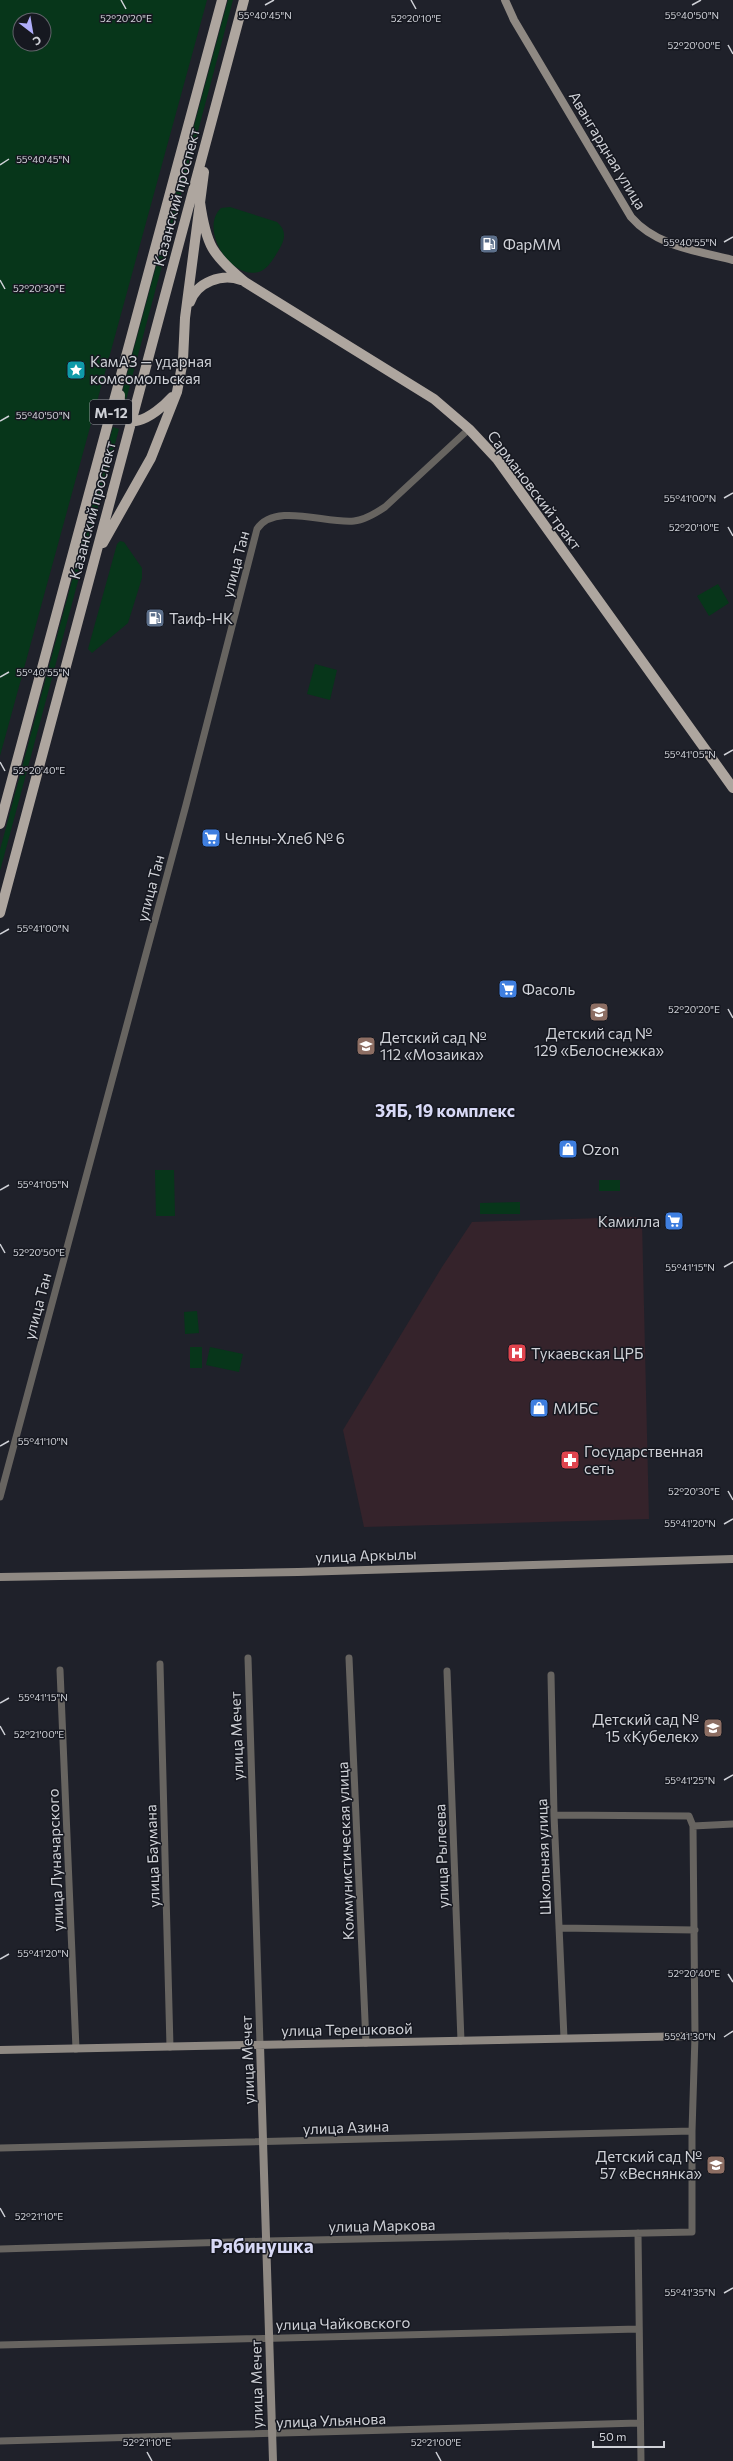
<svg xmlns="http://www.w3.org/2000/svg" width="733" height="2461" viewBox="0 0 733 2461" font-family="Commissioner,sans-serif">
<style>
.medical{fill:#35232b}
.green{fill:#07361a;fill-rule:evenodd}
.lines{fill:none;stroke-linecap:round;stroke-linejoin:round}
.street{stroke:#676460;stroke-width:7}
.secondary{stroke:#8f8983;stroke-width:8}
.primary{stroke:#aea69f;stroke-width:10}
.ticks{fill:none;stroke:#cfd1d7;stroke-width:1.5}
.labels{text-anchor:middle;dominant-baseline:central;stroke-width:3;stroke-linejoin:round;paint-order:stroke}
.shield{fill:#161820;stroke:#989aa0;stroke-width:1}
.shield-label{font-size:14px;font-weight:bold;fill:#cfd1d7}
.street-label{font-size:15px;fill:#cfd1d7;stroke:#161820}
.poi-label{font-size:15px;fill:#cfd1d7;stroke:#161820;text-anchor:start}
.quarter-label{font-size:17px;font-weight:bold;fill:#d8d9f6;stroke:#161820}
.district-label{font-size:19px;font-weight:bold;fill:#d8d9f6;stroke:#161820}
.ticks-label{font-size:10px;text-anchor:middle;fill:#cfd1d7;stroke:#161820;stroke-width:3;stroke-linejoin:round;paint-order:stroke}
</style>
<rect width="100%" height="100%" fill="#1f212a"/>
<!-- medical -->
<path class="medical" d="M635 1217 640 1218 642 1222 649 1519 364 1527 343 1430 442 1267 472 1222Z"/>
<!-- green -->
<path class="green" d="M0 0H207L0 756ZM20 20H44V44H20Z
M228 0H233L126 400 123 389Z
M230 207 277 222C285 229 286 236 281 246 277 253 270 266 263 270 236 286 197 231 221 208Z
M113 427 119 429 0 871V850Z
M120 541 124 542 142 568V578L128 623 92 653 88 649 117 544Z
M718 584 729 603 709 616 697 596Z
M315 664 337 670 330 700 307 694Z
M155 1170H174L175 1216H156Z
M599 1180H620V1191H599Z
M520 1202V1214H480V1203Z
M197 1311 199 1333 185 1334 184 1312Z
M190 1347H202V1368H190Z
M210 1347 243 1354 239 1372 206 1365Z"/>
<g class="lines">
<!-- street -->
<path class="street" d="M0 1497 186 805 257 529C275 502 326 524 354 521 365 520 376 513 385 507L469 429
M248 1658 260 2045
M349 1658 366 2043
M160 1664 170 2047
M60 1670 76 2049
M447 1671 461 2041
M551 1675 554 1815 564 2038
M693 1826 733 1824
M559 1928 695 1930
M0 2148 692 2131
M638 2233 641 2461
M0 2249 267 2241 692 2232V2131L695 2036 693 1826 689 1816 554 1815
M0 2345 638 2329
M0 2441 639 2423"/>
<!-- secondary -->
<path class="secondary" d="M505 0 514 20 631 217C656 246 697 251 733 260
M0 1577 298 1572 733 1559
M260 2045 273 2461
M0 2050 695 2036"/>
<!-- primary -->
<path class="primary" d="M200 202C206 245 212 255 245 282L434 399 469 429 497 459 733 788
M190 302C197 282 222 273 241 280
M120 395C117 441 155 416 172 397
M103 543 151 458 177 392 183 360 185 318 204 172
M0 824 222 0
M0 913 244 0"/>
</g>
<!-- ticks -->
<path class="ticks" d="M121 0 126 9M411 0 416 9M265 5 274 0M692 5 701 0M728 45 733 54M0 165 9 159M724 242 733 237M0 280 5 289M0 421 9 416M724 498 733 493M728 527 733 536M0 677 9 672M724 755 733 750M0 762 5 771M0 934 9 929M728 1009 733 1018M0 1190 9 1185M0 1244 5 1253M724 1267 733 1262M0 1446 9 1441M728 1491 733 1500M724 1524 733 1519M0 1703 9 1698M0 1726 5 1735M724 1780 733 1775M0 1959 9 1954M728 1974 733 1982M724 2037 733 2031M0 2208 5 2217M724 2293 733 2288M147 2452 152 2461M436 2452 441 2461"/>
<!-- icons -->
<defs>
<symbol id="fuel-square" viewBox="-11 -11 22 22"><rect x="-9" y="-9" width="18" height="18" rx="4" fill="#5c6f8a" stroke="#161820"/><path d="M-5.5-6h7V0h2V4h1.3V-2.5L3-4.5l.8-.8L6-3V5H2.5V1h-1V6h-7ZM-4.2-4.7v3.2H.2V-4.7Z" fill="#fff"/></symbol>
<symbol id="sight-square" viewBox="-11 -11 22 22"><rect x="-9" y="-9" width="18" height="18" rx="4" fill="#0f9aa8" stroke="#161820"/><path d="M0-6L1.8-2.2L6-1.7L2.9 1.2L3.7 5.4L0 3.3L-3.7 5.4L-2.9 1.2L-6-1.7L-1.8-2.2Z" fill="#fff"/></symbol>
<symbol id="supermarket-square" viewBox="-11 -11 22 22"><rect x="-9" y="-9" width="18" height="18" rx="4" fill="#3f7fe0" stroke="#161820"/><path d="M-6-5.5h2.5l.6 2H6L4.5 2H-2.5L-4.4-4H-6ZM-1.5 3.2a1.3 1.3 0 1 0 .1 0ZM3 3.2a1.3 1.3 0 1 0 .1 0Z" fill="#fff"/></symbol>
<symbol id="school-square" viewBox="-11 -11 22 22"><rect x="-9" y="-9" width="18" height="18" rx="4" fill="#8d6e63" stroke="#161820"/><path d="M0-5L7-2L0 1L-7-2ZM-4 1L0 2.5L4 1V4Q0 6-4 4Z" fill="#fff"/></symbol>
<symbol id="shop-square" viewBox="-11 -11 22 22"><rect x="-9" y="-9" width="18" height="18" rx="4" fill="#3f7fe0" stroke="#161820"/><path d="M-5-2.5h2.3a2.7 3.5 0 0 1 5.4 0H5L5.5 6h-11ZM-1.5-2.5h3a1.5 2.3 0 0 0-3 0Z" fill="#fff"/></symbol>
<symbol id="hospital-square" viewBox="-11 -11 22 22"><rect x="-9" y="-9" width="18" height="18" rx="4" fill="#e0444e" stroke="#161820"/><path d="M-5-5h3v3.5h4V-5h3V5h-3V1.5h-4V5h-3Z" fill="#fff"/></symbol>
<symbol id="pharmacy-square" viewBox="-11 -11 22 22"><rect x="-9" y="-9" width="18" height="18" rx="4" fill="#e0444e" stroke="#161820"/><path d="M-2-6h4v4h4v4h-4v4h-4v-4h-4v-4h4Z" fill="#fff"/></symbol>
</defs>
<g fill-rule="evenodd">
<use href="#fuel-square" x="478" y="233" width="22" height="22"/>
<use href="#sight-square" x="65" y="359" width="22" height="22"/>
<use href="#fuel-square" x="144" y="607" width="22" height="22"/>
<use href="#supermarket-square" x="200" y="827" width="22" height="22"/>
<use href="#supermarket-square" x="497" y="978" width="22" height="22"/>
<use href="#school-square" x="588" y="1001" width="22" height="22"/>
<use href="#school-square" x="355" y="1035" width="22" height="22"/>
<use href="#shop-square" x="557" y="1138" width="22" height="22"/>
<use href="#supermarket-square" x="663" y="1210" width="22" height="22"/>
<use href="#hospital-square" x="506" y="1342" width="22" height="22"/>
<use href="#shop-square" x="528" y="1397" width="22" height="22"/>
<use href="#pharmacy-square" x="559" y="1449" width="22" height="22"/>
<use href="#school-square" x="702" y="1717" width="22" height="22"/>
<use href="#school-square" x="705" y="2154" width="22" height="22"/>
</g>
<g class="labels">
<!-- shield labels -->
<rect class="shield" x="90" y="400" width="42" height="24" rx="3"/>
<g class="shield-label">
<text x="111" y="412">М-12</text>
</g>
<!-- street labels -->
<g class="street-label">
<text transform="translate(608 150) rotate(59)">Авангардная улица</text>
<text transform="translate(176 197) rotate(-75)">Казанский проспект</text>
<text transform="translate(535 490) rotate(53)">Сармановский тракт</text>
<text transform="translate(92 510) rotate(-75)">Казанский проспект</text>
<text transform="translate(235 564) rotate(-75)">улица Тан</text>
<text transform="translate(150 888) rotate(-75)">улица Тан</text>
<text transform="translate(37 1306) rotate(-75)">улица Тан</text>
<text transform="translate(366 1555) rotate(-2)">улица Аркылы</text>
<text transform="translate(236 1736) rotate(-92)">улица Мечет</text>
<text transform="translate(345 1851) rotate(-92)">Коммунистическая улица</text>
<text transform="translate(152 1856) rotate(-92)">улица Баумана</text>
<text transform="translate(441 1856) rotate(-92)">улица Рылеева</text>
<text transform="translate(543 1857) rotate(-92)">Школьная улица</text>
<text transform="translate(55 1860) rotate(-92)">улица Луначарского</text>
<text transform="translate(347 2029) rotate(-1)">улица Терешковой</text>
<text transform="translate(247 2060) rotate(-92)">улица Мечет</text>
<text transform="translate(346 2127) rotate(-2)">улица Азина</text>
<text transform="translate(382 2225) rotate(-1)">улица Маркова</text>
<text transform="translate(343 2323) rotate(-1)">улица Чайковского</text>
<text transform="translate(256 2384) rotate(-91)">улица Мечет</text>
<text transform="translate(331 2420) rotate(-2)">улица Ульянова</text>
</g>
<!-- poi labels -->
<g class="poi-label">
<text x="503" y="244">ФарММ</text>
<text x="90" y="361">КамАЗ — ударная<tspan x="90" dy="17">комсомольская</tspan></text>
<text x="169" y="618">Таиф-НК</text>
<text x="225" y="838">Челны-Хлеб № 6</text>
<text x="522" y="989">Фасоль</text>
<text x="599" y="1033" text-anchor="middle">Детский сад №<tspan x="599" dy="17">129 «Белоснежка»</tspan></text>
<text x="380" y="1037">Детский сад №<tspan x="380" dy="17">112 «Мозаика»</tspan></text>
<text x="582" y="1149">Ozon</text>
<text x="660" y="1221" text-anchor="end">Камилла</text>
<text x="531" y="1353">Тукаевская ЦРБ</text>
<text x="553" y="1408">МИБС</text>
<text x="584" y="1451">Государственная<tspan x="584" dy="17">сеть</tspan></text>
<text x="699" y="1719" text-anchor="end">Детский сад №<tspan x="699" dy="17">15 «Кубелек»</tspan></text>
<text x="702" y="2156" text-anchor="end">Детский сад №<tspan x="702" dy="17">57 «Веснянка»</tspan></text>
</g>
<!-- quarter labels -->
<g class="quarter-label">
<text x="445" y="1110">ЗЯБ, 19 комплекс</text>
</g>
<!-- district labels -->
<g class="district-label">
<text x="262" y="2245">Рябинушка</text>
</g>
</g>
<g class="ticks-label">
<text x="265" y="19">55°40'45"N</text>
<text x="692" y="19">55°40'50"N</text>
<text x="126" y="22">52°20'20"E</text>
<text x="416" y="22">52°20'10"E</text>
<text x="694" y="49">52°20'00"E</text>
<text x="43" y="163">55°40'45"N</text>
<text x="690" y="246">55°40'55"N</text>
<text x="39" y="292">52°20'30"E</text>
<text x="43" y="419">55°40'50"N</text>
<text x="690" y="502">55°41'00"N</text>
<text x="694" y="531">52°20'10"E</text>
<text x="43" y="676">55°40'55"N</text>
<text x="690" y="758">55°41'05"N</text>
<text x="39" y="774">52°20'40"E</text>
<text x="43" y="932">55°41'00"N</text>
<text x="694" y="1013">52°20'20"E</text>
<text x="43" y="1188">55°41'05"N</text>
<text x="39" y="1256">52°20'50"E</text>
<text x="690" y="1271">55°41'15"N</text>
<text x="43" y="1445">55°41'10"N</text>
<text x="694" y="1495">52°20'30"E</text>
<text x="690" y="1527">55°41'20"N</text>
<text x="43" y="1701">55°41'15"N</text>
<text x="39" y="1738">52°21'00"E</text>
<text x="690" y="1784">55°41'25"N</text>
<text x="43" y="1957">55°41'20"N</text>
<text x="694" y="1977">52°20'40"E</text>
<text x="690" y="2040">55°41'30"N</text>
<text x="39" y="2220">52°21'10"E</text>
<text x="690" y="2296">55°41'35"N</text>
<text x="147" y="2446">52°21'10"E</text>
<text x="436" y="2446">52°21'00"E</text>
</g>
<!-- north arrow -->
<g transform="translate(32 32) rotate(149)"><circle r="19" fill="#161820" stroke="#606269"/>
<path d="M0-3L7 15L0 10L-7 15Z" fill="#b0aefa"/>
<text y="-6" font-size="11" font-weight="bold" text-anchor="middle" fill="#cfd1d7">С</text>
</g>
<!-- scale -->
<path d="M593 2441v6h71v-6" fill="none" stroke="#cfd1d7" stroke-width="2"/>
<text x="599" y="2441" font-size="12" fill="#cfd1d7" stroke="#161820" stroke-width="3" paint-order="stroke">50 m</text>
</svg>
